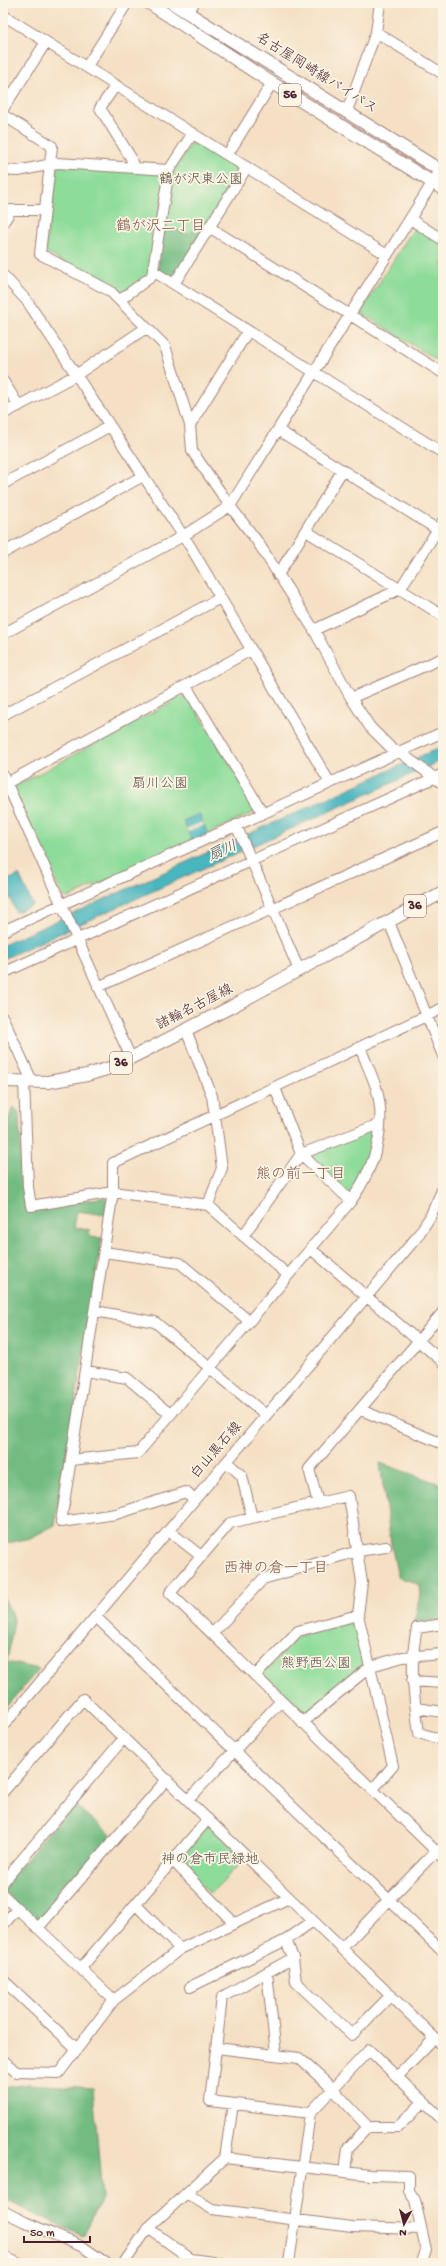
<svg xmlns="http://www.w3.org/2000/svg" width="446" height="2266" viewBox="0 0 446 2266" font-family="'Gochi Hand','Klee One',sans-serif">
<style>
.green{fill:#8ddc9a;stroke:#6c7e62}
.forest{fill:#72bc82;stroke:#5e6e56}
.water{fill:#47b6bf;stroke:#486a75}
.pier{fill:#f5e0c5}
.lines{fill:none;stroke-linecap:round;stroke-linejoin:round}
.minor-casing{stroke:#a08078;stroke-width:12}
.major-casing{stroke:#a08078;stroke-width:14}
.minor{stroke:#fff;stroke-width:10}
.major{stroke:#fff;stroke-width:12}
.labels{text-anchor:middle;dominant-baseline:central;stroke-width:3.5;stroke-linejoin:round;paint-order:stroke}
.shield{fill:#fcf5e5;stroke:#7f5f63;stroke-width:1}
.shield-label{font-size:13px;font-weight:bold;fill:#4a1f2b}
.street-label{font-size:14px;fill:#4a1f2b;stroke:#fcf5e5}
.park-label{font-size:14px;fill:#5b4e47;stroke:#fcf5e5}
.neighbourhood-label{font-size:15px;fill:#7e544a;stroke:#fcf5e5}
.water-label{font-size:15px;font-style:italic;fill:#495b66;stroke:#fcf5e5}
</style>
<rect width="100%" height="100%" fill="#fcf5e5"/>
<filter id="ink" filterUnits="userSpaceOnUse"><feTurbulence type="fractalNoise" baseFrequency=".025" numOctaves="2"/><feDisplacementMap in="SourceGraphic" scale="8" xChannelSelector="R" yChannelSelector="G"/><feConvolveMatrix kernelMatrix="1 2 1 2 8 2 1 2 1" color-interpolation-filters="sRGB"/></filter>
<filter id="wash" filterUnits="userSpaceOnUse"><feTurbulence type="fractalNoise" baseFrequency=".012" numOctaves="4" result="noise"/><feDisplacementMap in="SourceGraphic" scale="16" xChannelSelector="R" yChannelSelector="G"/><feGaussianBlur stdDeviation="0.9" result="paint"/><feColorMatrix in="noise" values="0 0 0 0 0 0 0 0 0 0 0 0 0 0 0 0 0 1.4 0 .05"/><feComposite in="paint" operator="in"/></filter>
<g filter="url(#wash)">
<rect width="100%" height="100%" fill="#f5e0c5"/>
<!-- green -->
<path class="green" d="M196 140 239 166 240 170 174 277 158 270 172 174 192 142Z
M57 165 163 172 166 175 149 275 123 294H118L47 253 45 250Z
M418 227 443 243V364L363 314 362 310 414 228Z
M185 695 188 696 256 807 255 812 68 898 62 896 14 791 16 786Z
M371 1130 376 1134 373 1149 352 1194H348L310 1158 312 1153Z
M353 1621 357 1623 365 1663 364 1666 304 1716 262 1675 298 1636Z
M207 1826H211L245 1859 210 1894 180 1864 179 1859Z"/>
<!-- forest -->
<path class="forest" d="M177 230C183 235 186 236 193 231L200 235 174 277H169L158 270 162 232Z
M13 1106 19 1112 22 1179 27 1212 104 1197 108 1201 106 1215 77 1211 74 1228 90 1230 89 1237 102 1238 55 1525 30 1538 3 1544V1137Z
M380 1463 443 1485V1620L414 1624 420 1594 419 1586C414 1580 404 1581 398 1576 397 1574 392 1548 391 1544Z
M3 1595 14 1621 7 1662 39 1669 3 1710Z
M73 1804 112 1836 40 1921H35L4 1892V1885Z
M29 2084 93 2088 102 2198 83 2236 3 2199V2088Z"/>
<!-- water -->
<path class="water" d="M443 746V760L3 959V945Z
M199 814 208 834 192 841 183 821Z
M19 875 33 905 16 912 3 882Z"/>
<!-- pier -->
<path class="pier" d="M203 822 204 825 188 832 186 829Z"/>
</g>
<g filter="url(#ink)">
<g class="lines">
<defs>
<path id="minor" d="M188 13 194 3
M3 15 387 255
M376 32 443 74
M87 66 127 3
M116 85 100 108 131 158 133 167
M3 109 46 42
M347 111 376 32 380 3
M3 115 52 146 40 254 110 291 165 346 190 425 192 451 230 506 257 541 314 630 351 698 370 727 393 750 398 751 443 784
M228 154 272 83
M3 170 18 171 57 163 169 170 152 276 120 300
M169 170 193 133
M410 219 443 240
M3 223 11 210H45
M209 227 443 373
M153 271 443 453
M3 275 27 301 190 546 330 783
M174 284 247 167
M3 381 19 406
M3 414 76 375 146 328
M190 425 248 331
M278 430 443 533
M3 484 110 426
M306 531 443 616
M3 553 143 476
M278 575 342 471
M314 630 400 589 443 521
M3 634 183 536 230 506 443 166
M186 686 263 813
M351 698 443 658
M3 715 220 598
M3 775 131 1058
M3 785 251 650
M236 825 299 970
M389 922 443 1056
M3 931 443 732
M3 973 443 774
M98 987 443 832
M3 1018 32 1081
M186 1030 212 1096 215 1116 222 1168 208 1205
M24 1081 28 1187 31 1206 113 1192 208 1205 288 1275
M351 1201 301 1154 380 1124
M243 1236 301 1154 275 1088
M311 1249 443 1362
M104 1252 180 1263 249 1321
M95 1311 155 1322 266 1415
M86 1371 127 1378 170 1414
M361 1410 443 1444
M71 1460 138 1453 351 1201C374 1168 388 1128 376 1087 371 1073 365 1060 360 1047
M227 1462 242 1476 252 1518
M194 1500 186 1492 116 1514 61 1522 113 1192V1163L443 1008
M318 1503 309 1469 443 1312
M169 1531 201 1556
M96 1617 443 1952
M443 1624 417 1628C409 1664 414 1697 419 1733L443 1740
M212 1634 263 1579 358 1551 386 1547
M255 1676 298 1631 358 1615
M412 1681 443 1683
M416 1708 443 1712
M302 1723 371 1666 403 1657 443 1654
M3 1726 417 1237 430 1217 443 1188
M373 1789 393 1766 358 1615 362 1583 349 1496 230 1523 170 1593 443 1858
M3 1792 83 1699 443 2046
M189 1799 280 1702
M173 1861 234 1923
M3 1882 124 1738
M3 1895 114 2000
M136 1905 180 1949
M3 1925 17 1909
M38 1928 167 1779
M286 1940 293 1958 296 1982 352 2035 391 1995
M342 1948 436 1851 443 1848
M293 1958 222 1997 210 2101 310 2113 369 2050 397 2077
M81 1968 208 1819
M267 1973 276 2054
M3 1980 77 2049
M190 1987 286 1940 313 1921
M435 2038 397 2077 443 2120
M217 2048 299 2058 333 2089 368 2127
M3 2060 16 2072 59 2073 114 2000 180 1949 289 1898
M225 2158 233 2104
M345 2172 348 2148 368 2127H398L423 2102
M186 2193 212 2209 352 2227 421 2229
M3 2211 25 2222 83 2247 106 2263
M148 2228 225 2158 370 2175 409 2176V2191L415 2200 426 2250 422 2263
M3 2257 18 2263
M124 2263 148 2228 191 2259 220 2263
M289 2263 310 2113"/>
<path id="major" d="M149 3 272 83 443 189
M172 3 443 172
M3 1081 48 1082 87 1075 113 1067 229 1008 443 892"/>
</defs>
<!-- minor casing -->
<use href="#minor" class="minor-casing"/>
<!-- major casing -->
<use href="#major" class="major-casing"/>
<!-- minor -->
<use href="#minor" class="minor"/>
<!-- major -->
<use href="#major" class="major"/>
</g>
</g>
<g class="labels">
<!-- shield labels -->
<g class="shield">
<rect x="279" y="84" width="22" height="22" rx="3"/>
<rect x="404" y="895" width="22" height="22" rx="3"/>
<rect x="110" y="1052" width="22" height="22" rx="3"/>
</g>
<g class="shield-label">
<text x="290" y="95">56</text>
<text x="415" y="906">36</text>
<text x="121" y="1063">36</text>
</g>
<!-- street labels -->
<g class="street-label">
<text transform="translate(316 74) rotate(32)">名古屋岡崎線バイパス</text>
<text transform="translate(195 1008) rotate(-27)">諸輪名古屋線</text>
<text transform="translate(217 1451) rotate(-49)">白山黒石線</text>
</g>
<!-- park labels -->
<g class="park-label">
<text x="201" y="180">鶴が沢東公園</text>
<text x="160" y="784">扇川公園</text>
<text x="316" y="1664">熊野西公園</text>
<text x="210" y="1860">神の倉市民緑地</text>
</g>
<!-- neighbourhood labels -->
<g class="neighbourhood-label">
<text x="161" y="227">鶴が沢二丁目</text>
<text x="301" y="1175">熊の前一丁目</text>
<text x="276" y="1569">西神の倉一丁目</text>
</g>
<!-- water labels -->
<g class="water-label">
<text transform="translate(223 852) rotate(-24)">扇川</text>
</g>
</g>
<!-- margin -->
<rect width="446" height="2266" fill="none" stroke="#fcf5e5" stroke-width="16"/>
<!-- north arrow -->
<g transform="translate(404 2224) rotate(187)" stroke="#fcf5e5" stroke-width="3" paint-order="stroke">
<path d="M0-3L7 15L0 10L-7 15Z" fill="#4a1f2b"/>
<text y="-6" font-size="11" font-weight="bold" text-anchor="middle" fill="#4a1f2b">N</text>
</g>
<!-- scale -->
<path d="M24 2236v6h66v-6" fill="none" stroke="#4a1f2b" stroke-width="2"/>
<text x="30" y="2236" font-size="12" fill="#4a1f2b" stroke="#fcf5e5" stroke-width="3" paint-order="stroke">50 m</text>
</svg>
